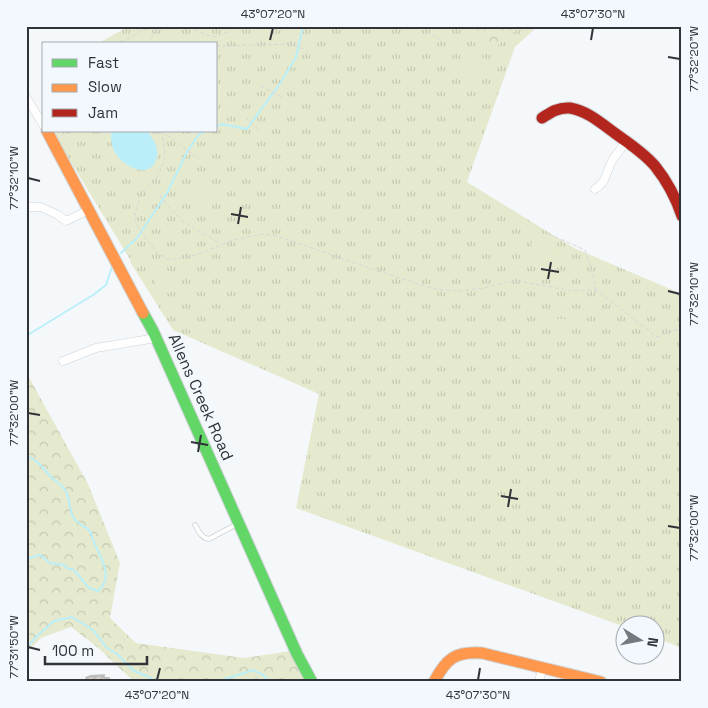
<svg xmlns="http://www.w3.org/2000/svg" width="708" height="708" viewBox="0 0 708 708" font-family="'Space Grotesk',sans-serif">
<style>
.grass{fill:url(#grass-tufts)}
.forest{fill:url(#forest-crowns)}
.pitch{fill:#e5eace}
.water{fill:#baeff9}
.shadow{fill:#0003}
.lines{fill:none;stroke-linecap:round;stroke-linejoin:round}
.stream{stroke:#baeff9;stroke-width:2}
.building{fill:url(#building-hatch);stroke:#b4b4b4}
.lane-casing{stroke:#cfd2d5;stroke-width:5.5}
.street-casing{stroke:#cfd2d5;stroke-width:9}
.fast-casing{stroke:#cfd2d5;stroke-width:13}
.slow-casing{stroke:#cfd2d5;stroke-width:13}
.jam-casing{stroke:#cfd2d5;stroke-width:13}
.path{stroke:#d6d7d8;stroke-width:1;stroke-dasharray:4 2.5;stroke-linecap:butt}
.lane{stroke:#fefefe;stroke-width:4}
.street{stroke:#fefefe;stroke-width:8}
.fast{stroke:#63d668;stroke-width:11}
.slow{stroke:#ff974d;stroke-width:11}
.jam{stroke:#b3261e;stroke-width:11}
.ticks{fill:none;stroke:#303337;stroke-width:2}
.labels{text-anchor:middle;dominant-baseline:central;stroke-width:4;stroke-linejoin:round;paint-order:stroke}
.street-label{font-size:16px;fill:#303337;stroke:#f2f8fe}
.neatline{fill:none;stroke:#303337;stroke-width:2}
.ticks-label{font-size:12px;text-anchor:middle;fill:#303337}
</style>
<defs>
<pattern id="grass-tufts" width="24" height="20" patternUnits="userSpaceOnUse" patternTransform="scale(1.25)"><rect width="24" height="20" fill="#e5eace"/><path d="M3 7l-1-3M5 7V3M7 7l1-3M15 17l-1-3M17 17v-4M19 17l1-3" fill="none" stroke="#c5c9b2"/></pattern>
<pattern id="forest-crowns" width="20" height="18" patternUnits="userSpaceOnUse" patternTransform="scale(1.25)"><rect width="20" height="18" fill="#e5eace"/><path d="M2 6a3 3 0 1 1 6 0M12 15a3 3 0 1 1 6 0" fill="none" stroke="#c5c9b2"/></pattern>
<pattern id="building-hatch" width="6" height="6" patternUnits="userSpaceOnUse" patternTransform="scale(1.25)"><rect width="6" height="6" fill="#d5d0c8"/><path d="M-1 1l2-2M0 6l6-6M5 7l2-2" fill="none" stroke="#b7b3ac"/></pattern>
</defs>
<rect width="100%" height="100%" fill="#f5f8fb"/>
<!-- grass -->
<path class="grass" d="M129 26H538L515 47 467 182 574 248 682 294V648L656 638V626H626L625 627 296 508 319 394 173 330 130 262 131 261 52 131H216V44H97Z"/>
<!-- forest -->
<path class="forest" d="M470 26H521L496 47Z
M26 372 88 484 120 563 110 618 136 643 244 658 291 651 308 682H143L130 678 96 646 71 627 41 638 26 653Z"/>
<!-- pitch -->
<path class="pitch" d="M477 56 484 58 489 62 488 69 484 75 474 74 468 71 466 67V61L471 57Z
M193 184H201L211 192 213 201 207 208 193 202 191 189Z
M537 239C548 241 554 242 556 254L552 259C539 261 534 255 531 243Z
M165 270 175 272 180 283 175 290 168 293 155 288V282L158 273Z
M556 319H565L572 328 570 336C562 338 558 336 553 332L552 325Z
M529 346 537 352 538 361 535 365 530 367 524 363 516 354 517 347Z"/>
<!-- water -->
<path class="water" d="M111 131H148C151 137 156 143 157 149 158 152 157 157 156 160 149 180 123 166 116 154 111 147 111 139 111 131Z"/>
<!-- shadow -->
<path class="shadow" d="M105 674V677H110V682H81L83 679H87L89 675Z"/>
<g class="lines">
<!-- stream -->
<path class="stream" d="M216 127 221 124 247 129 281 82 296 57 303 26
M121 253 137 238 167 193 187 152 199 134 205 131
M26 336 93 295 106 285 112 267
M26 455C29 457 33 459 36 461 42 466 47 473 52 478 57 482 62 485 66 491 70 499 69 509 73 517 75 523 86 526 90 531 92 535 92 538 94 542 100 558 115 576 98 591L89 588 74 570 67 568 64 565 50 563 40 555 26 559
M26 648 37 636 54 621 72 617 93 630 107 648 117 654 134 671 147 676 154 680 161 682
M216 682 253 670 263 675 270 682"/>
</g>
<!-- building -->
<path class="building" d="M103 676 104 678H108V682H80V680H86V677Z"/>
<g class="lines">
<defs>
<path id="lane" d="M195 525C199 531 201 538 209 539L237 524"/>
<path id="street" d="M26 97 44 126
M595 189C606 183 606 172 612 161 616 154 622 148 627 141
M26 207H41L58 215 66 221 89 210
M63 361 96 348 156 338
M539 682 542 668"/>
<path id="fast" d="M143 313 153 331 297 654 312 682"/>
<path id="slow" d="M47 131 143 313
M434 682C446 659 455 651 482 653L601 682"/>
<path id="jam" d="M542 118C551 112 559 107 570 108 588 111 602 124 616 134 630 144 644 153 655 166 667 181 676 198 682 216"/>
</defs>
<!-- lane casing -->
<use href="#lane" class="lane-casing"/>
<!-- street casing -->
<use href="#street" class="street-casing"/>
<!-- fast casing -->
<use href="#fast" class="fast-casing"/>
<!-- slow casing -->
<use href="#slow" class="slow-casing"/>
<!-- jam casing -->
<use href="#jam" class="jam-casing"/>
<!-- path -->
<path class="path" d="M189 26 202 33 215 37 228 32 232 26
M423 26 428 32 446 43
M114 44C118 42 122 41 126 40 139 33 143 26 159 29
M147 44 155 32 161 26
M163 44H182
M216 46 294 44 308 52
M261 86 283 98
M246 118 260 131
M160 131 163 138 165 158 159 174 140 196 135 214V220L139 229 157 253 169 260 196 255 234 240 252 236 264 234 277 236 378 271 435 289 444 290 460 291 484 288 507 282H523L573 291 593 290 600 293 657 337 682 328
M162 131 199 159
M160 195 167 205 184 222 221 244
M549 234 585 250 593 274 596 291"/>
<!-- lane -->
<use href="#lane" class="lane"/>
<!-- street -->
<use href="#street" class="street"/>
<!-- fast -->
<use href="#fast" class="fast"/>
<!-- slow -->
<use href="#slow" class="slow"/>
<!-- jam -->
<use href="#jam" class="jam"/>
</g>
<!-- ticks -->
<path class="ticks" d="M270 40 273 28M591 40 593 28M668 57 680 59M28 178 40 181M231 214 248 217M238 224 241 207M541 269 559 272M548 279 551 262M668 291 680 294M28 413 40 415M191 442 208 445M198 452 201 435M501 496 518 499M508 507 511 489M668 526 680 528M28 647 40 650M157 680 160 668M478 680 480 668"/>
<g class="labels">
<!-- street labels -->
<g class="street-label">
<text transform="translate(201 397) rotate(66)">Allens Creek Road</text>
</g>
</g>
<!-- border -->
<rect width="708" height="708" fill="none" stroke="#f2f8fe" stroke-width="55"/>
<!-- legend -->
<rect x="42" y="42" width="175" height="90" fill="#f2f8fe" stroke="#a4a9ae"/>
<rect x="52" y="59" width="25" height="8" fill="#63d668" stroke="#a4a9ae"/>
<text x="88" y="68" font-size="15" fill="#303337">Fast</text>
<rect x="52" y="84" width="25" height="8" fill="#ff974d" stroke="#a4a9ae"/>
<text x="88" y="92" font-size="15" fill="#303337">Slow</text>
<rect x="52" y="109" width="25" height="8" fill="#b3261e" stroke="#a4a9ae"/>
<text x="88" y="118" font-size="15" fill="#303337">Jam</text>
<!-- north arrow -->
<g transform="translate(640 640) rotate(100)"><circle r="24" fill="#f2f8fe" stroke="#a4a9ae"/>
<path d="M0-4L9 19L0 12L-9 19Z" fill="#75787c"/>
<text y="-8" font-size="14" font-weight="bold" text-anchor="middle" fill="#303337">N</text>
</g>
<!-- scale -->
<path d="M45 656v8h102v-8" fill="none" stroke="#303337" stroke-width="2.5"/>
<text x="52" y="656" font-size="15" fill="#303337" stroke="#f2f8fe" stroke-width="4" paint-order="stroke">100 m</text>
<rect x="28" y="28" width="652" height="652" class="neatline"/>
<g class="ticks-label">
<text x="273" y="18">43°07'20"N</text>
<text x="593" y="18">43°07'30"N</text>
<text transform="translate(694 59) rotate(-90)" y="4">77°32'20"W</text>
<text transform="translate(14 178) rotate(-90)" y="4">77°32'10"W</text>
<text transform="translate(694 294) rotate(-90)" y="4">77°32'10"W</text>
<text transform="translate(14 413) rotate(-90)" y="4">77°32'00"W</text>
<text transform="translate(694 528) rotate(-90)" y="4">77°32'00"W</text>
<text transform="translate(14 647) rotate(-90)" y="4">77°31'50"W</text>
<text x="157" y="699">43°07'20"N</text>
<text x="478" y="699">43°07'30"N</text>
</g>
</svg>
